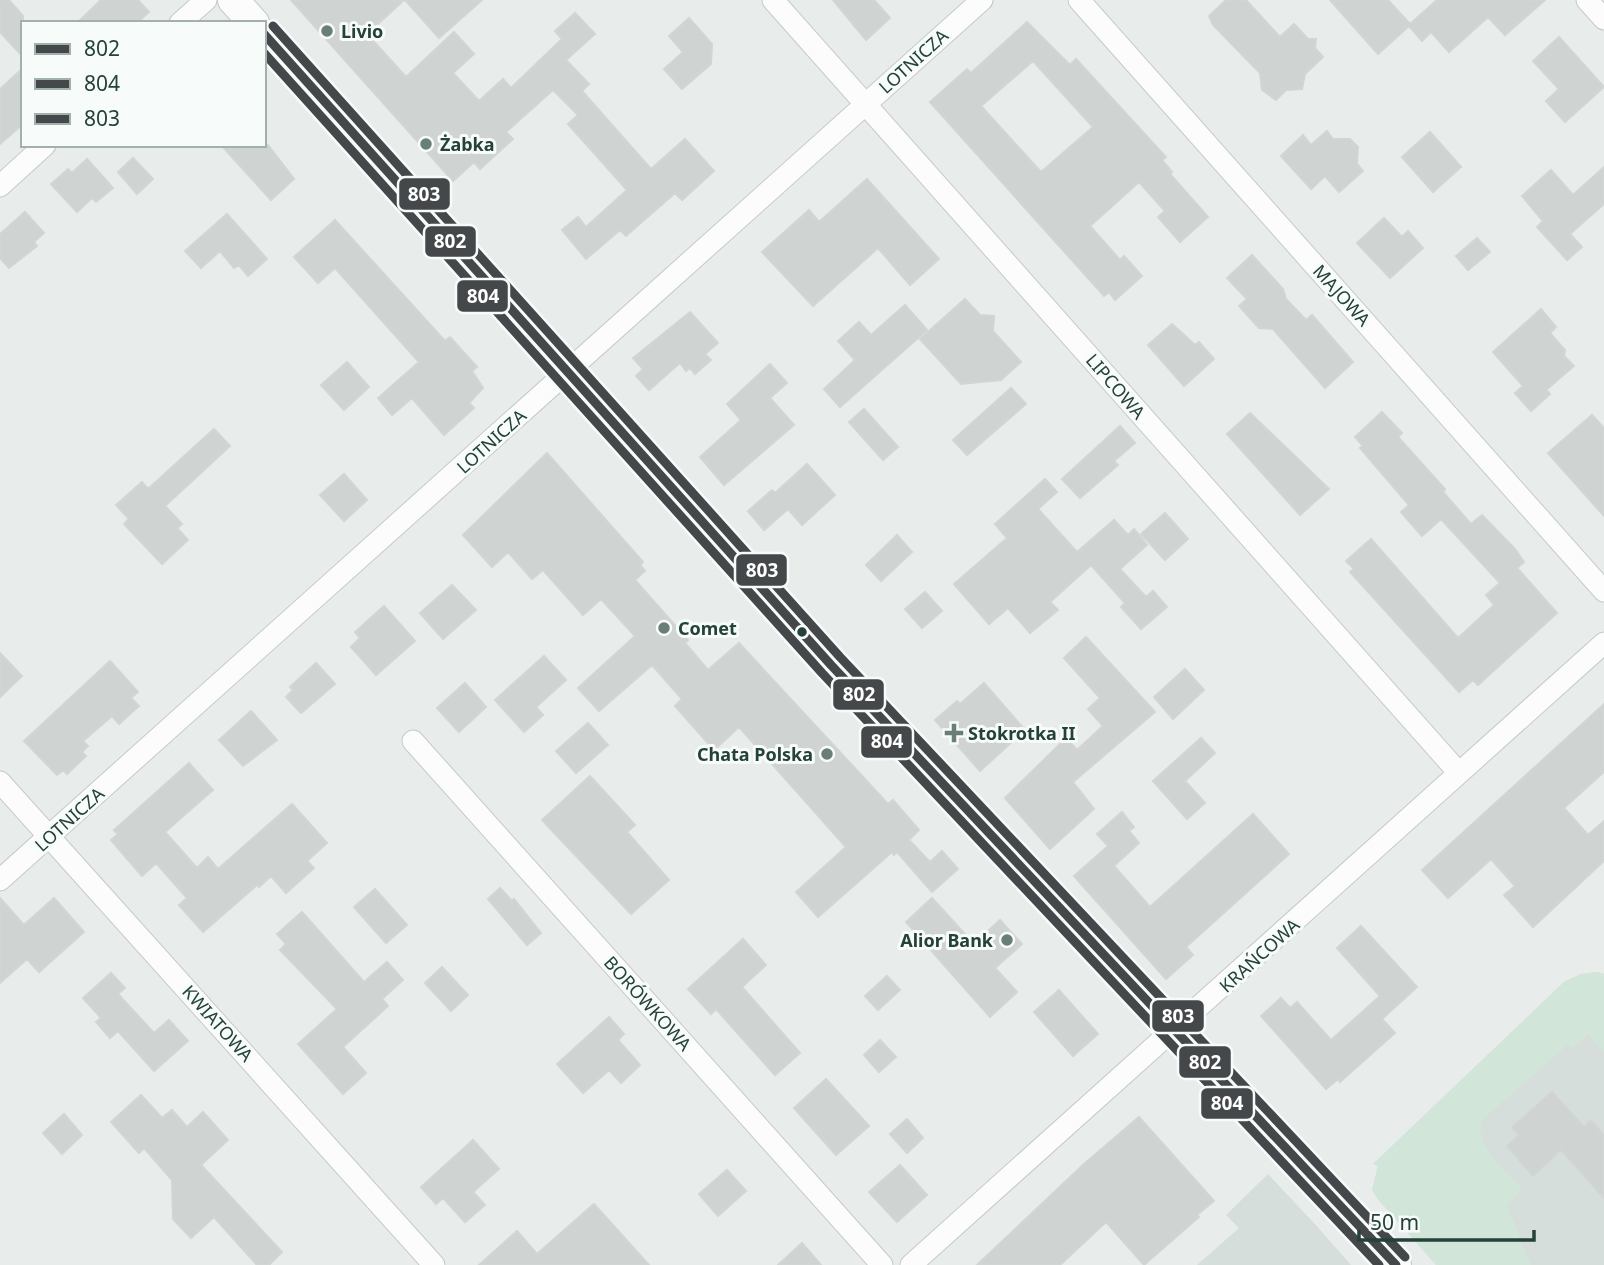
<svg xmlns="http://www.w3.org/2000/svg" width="1604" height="1265" viewBox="0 0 1604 1265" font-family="'Noto Sans',sans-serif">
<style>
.built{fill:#d6dedb}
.green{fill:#d1e6d8}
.building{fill:#cfd4d2;stroke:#d1d6d4;stroke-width:2;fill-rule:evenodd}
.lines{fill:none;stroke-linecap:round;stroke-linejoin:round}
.street-casing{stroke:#c5cac8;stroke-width:23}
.secondary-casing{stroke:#c3cbc8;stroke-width:32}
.street{stroke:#fcfcfc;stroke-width:21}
.secondary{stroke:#fcfcfc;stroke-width:30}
.bus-1-casing{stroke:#f7fbf9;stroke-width:14}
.bus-2-casing{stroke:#f7fbf9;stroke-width:14}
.bus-3-casing{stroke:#f7fbf9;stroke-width:14}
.bus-1{stroke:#45484a;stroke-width:9}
.bus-2{stroke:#45484a;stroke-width:9}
.bus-3{stroke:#45484a;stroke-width:9}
.poi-dot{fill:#697e78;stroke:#f7fbf9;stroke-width:2.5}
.bus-dot{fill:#24423a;stroke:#f7fbf9;stroke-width:2.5}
.labels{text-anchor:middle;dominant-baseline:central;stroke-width:6;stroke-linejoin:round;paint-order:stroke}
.poi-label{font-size:18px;font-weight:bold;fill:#24423a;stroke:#f7fbf9;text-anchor:start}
.street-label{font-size:18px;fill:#24423a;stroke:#f7fbf9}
.line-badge{stroke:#f7fbf9;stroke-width:2.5}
.badge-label{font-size:19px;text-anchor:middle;font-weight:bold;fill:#fff}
</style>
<rect width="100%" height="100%" fill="#e8edeb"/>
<!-- built -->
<path class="built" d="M1597 972 1604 974V1265H1436L1377 1198 1372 1190 1378 1166 1373 1164 1564 982 1581 974Z
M1268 1174 1314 1223 1351 1265H1197L1239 1228 1226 1215Z"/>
<!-- green -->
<path class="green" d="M1597 972 1604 974V1052L1588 1034 1572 1048 1568 1044 1482 1120C1473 1148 1505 1169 1522 1189L1507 1205 1531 1265H1436L1377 1198 1372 1190 1378 1166 1373 1164 1564 982 1581 974Z"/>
<!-- building -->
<path class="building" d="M0 0H9L23 16V57L0 32Z
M101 0H138L149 12 137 23H77Z
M291 0H404L367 34 406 77 454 32 474 54 453 73 479 101 503 79 511 88 562 39 555 31 575 13 595 34 566 60 589 84 582 91 651 169 685 139 714 171 682 200 675 193 626 236 620 230 586 259 562 230 578 217 586 227 627 190 568 124 578 115 553 90 506 132 513 139 480 169 474 162 453 181Z
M405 0H482L439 38Z
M833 0H874L890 18 866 40Z
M1226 0H1246L1280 37 1294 24 1308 39H1316L1315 48 1323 57 1305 74 1302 89 1286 90 1276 100 1262 90 1260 73 1213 25 1209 16Z
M1330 0H1388L1410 24 1437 0H1545L1505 35 1488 17 1449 52 1431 32 1422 41 1409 26 1378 54Z
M689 18 712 44 711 64 682 89 664 69 683 52 669 36Z
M1027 22 1070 65 1076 59 1166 157 1162 160 1172 172 1170 174 1208 217 1180 242 1158 217 1165 211 1139 182 1090 226 1120 260 1124 256 1142 276 1115 300 1109 292 1104 296 930 102 967 69 971 73ZM1033 61 1093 127 1041 172 981 106Z
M1559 37 1604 87 1565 122 1546 101 1559 89 1533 61Z
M23 68V124L0 144V89Z
M1327 131 1333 139H1350L1358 147 1357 164 1363 171 1339 192 1325 176 1311 189 1281 156 1303 135 1311 145Z
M1430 132 1461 167 1433 192 1402 157Z
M221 145H268L294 179 271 200Z
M133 158 153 179 137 194 118 172Z
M87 159 113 188 96 202 92 198 77 212 51 184 68 169 72 173Z
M1604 167V204L1570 234 1582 247 1567 260 1537 227 1543 221 1522 196 1551 170 1573 195Z
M867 179 939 259 910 285 878 248 813 306 762 252 809 210 819 222Z
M25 212 44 233 34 242 37 246 9 268 0 258V234Z
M227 214 267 259 248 276 239 265 234 268 220 251 201 268 185 251Z
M1384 218 1402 237 1408 231 1423 248 1390 278 1357 243Z
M335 220 445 341 450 337 477 367 472 371 483 388 469 403 474 408 444 435 412 398 392 415 378 398 419 362 335 268 318 283 294 257Z
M1477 238 1490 252 1468 270 1456 256Z
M1252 255 1283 289 1286 299 1306 320 1312 315 1353 362 1325 388 1273 329 1259 328 1239 306 1247 299 1227 278Z
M965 299 980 315 994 316 993 331 1021 362 1001 380 961 384 920 339Z
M905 305 927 330 840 407 824 389 855 360 838 341 859 322 871 335Z
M1541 309 1556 327 1550 333 1565 350 1564 356 1574 366 1546 390 1550 394 1531 411 1515 393 1523 386 1493 352Z
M690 312 718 343 705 354 711 360 695 374 690 368 686 371 680 363 649 390 636 376 643 369 633 358Z
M1172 324 1195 345 1199 342 1214 359 1184 386 1148 345Z
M347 362 369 387 344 410 321 385Z
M770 364 787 383 770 398 794 425 724 485 700 457 741 420 727 404Z
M1011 388 1026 404 967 455 953 440Z
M864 409 898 447 883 460 849 422Z
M1382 412 1402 433 1398 437 1445 489 1443 492 1471 524 1482 515 1515 549 1524 562 1517 568 1557 613 1478 685 1473 680 1459 692 1350 572 1354 569 1346 561 1371 539 1458 638 1494 605 1486 595 1500 583 1441 519 1422 536 1401 512 1409 505 1360 448 1363 446 1355 437Z
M1250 413 1329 489 1300 515 1227 434Z
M1592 415 1604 428V516L1548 453Z
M1120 426 1135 443 1114 461 1118 465 1080 498 1062 479Z
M214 429 230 446 165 506 182 524 177 528 188 540 162 564 124 524 129 519 116 505 142 482 148 489Z
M547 453 643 562 640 565 645 571 635 580 688 640 685 643 708 670 739 643 888 804 893 800 919 830 909 840 930 862 942 851 958 869 932 892 897 852 894 855 892 852 818 917 796 892 846 847 739 727 714 750 675 706 682 699 652 665 599 711 578 688 635 636 601 599 583 615 543 570 532 579 508 552 492 567 463 535Z
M807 464 835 495 802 525 788 509 764 530 748 511 772 490 775 493Z
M344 474 367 500 344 521 320 495Z
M1045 479 1057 492 1038 509 1077 552 1114 520 1128 535 1134 529 1147 545 1120 569 1146 597 1153 591 1167 607 1141 629 1121 607 1125 603 1091 565 1050 602 1058 610 1030 633 1008 608 989 624 954 584 1007 538 995 524Z
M1165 513 1188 539 1165 560 1141 534Z
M897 535 912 552 881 581 866 565Z
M452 585 476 610 443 639 420 613Z
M925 592 942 611 922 628 905 609Z
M384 606 415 641 376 675 351 647 360 638 355 632Z
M1086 637 1155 712 1073 782 1094 809 1050 849 1005 798 1066 738 1077 750 1103 726 1088 709 1100 698 1064 658Z
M0 653 22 676 0 697Z
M544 656 566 680 536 707 543 715 524 732 495 700Z
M110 661 138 692 131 698 139 706 119 724 112 716 83 741 88 746 82 752 86 756 67 774 63 770 57 775 24 741Z
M316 663 335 684 301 713 286 697 293 690 290 687Z
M1185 669 1204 690 1173 719 1154 697Z
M465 683 486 707 459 732 437 708Z
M984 683 1025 730 980 771 935 720 957 701 960 704Z
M1604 704V772L1564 808 1588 835 1604 821V861L1533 927 1504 895 1515 886 1491 859 1448 898 1422 870Z
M251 711 277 740 243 766 219 740Z
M588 723 608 745 576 773 556 751Z
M1201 738 1215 753 1185 781 1205 803 1187 819 1153 781Z
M189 763 213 790 165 832 197 868 208 857 218 869 292 804 327 843 307 861 314 868 286 893 271 876 259 887 257 885 203 932 179 905 187 898 156 863 142 876 111 840 118 834 114 830Z
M590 776 635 825 627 832 669 880 631 914 542 820Z
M1122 812 1134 827 1129 831 1139 843 1114 866 1150 907 1253 814 1289 854 1186 947 1193 955 1166 979 1074 876 1108 846 1097 834Z
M500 888 512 901 514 899 541 933 527 945 488 899Z
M375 889 407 925 386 943 354 907Z
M0 898 24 925 54 898 84 932 39 972 27 959 0 983Z
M932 898 974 944 1000 920 1022 944 995 968 1017 992 990 1017 906 922Z
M302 912 364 982 387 962 403 980 382 999 388 1006 343 1047 366 1073 343 1094 298 1044 337 1009 280 950 286 944 277 934Z
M1361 926 1417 987 1382 1019 1395 1033 1340 1082 1338 1079 1326 1089 1261 1016 1281 998 1290 1008 1297 1002 1331 1040 1380 996 1337 948Z
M743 939 766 965 742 987 800 1053 775 1075 716 1009 711 1014 688 989Z
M442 967 468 995 451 1011 425 983Z
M111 973 125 988 118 994 154 1033 169 1020 188 1041 154 1071 118 1031 110 1038 96 1022 101 1018 83 998Z
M887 976 900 990 878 1010 865 996Z
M1059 990 1098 1034 1073 1056 1034 1012Z
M609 1017 624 1034 618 1040 640 1065 621 1083 609 1070 583 1093 557 1064Z
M880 1040 896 1057 879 1072 864 1055Z
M826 1079 869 1126 836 1155 794 1108Z
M1552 1092 1584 1127 1591 1120 1604 1135V1198L1561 1150 1533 1176 1507 1146 1519 1135 1512 1127Z
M141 1095 162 1118 172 1110 187 1127 203 1112 228 1140 201 1165 282 1252 269 1265H257L214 1217 191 1238 173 1219 172 1180 144 1148 139 1153 111 1122Z
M64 1114 82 1135 62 1154 43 1133Z
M1139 1117 1214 1201 1197 1215 1199 1217 1144 1265 1106 1222 1060 1265H977L1084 1164Z
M907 1119 923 1138 907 1153 890 1134Z
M473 1140 499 1169 473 1192 485 1205 465 1222 443 1198 436 1204 421 1187Z
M900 1165 927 1195 897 1222 869 1192Z
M727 1170 746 1191 718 1216 699 1194Z
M594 1204 649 1265H479L517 1231 537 1254Z
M802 1243 821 1265H778Z"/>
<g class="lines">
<defs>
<path id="street" d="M773 0 1459 773
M1079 0 1604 591
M1587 0 1604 19
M180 23 206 0
M0 186 45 145
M413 741 882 1265
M0 782 434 1265
M0 880 982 0
M911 1265 1604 643"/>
<path id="secondary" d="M233 0 254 23
M264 34 831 665 1396 1265"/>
</defs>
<!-- street casing -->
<use href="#street" class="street-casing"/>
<!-- secondary casing -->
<use href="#secondary" class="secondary-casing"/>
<!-- street -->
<use href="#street" class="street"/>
<!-- secondary -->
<use href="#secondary" class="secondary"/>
<defs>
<path id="bus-1" d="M264 34 831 665 1396 1265"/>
<path id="bus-2" d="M264 53 822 673 1379 1265"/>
<path id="bus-3" d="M273 26 840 657 1405 1257"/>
</defs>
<!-- bus-1 casing -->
<use href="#bus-1" class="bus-1-casing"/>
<!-- bus-2 casing -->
<use href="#bus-2" class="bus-2-casing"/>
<!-- bus-3 casing -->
<use href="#bus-3" class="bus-3-casing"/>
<!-- bus-1 -->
<use href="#bus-1" class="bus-1"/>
<!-- bus-2 -->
<use href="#bus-2" class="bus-2"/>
<!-- bus-3 -->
<use href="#bus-3" class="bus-3"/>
</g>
<!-- markers -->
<g class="poi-dot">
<circle cx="327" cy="31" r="7"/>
<circle cx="426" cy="144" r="7"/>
<circle cx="664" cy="628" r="7"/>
<path d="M950.5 722.5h7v7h7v7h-7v7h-7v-7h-7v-7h7z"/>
<circle cx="827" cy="754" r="7"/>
<circle cx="1007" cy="940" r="7"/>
</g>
<circle class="bus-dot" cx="802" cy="632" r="6"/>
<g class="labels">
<!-- poi labels -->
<g class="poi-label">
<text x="341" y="31">Livio</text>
<text x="440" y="144">Żabka</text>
<text x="678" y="628">Comet</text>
<text x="968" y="733">Stokrotka II</text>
<text x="813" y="754" text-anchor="end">Chata Polska</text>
<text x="993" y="940" text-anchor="end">Alior Bank</text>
</g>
<!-- street labels -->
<g class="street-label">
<text transform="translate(913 61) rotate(-42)">LOTNICZA</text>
<text transform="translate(1342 295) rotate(48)">MAJOWA</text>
<text transform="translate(1116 386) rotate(49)">LIPCOWA</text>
<text transform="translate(491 441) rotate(-42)">LOTNICZA</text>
<text transform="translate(69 819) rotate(-42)">LOTNICZA</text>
<text transform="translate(1259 955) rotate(-42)">KRAŃCOWA</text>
<text transform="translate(648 1003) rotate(48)">BORÓWKOWA</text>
<text transform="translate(218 1023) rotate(48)">KWIATOWA</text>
</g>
</g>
<g class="line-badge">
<rect x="398" y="177" width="53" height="34" rx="7" fill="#45484a"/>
<rect x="424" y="225" width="53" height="33" rx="7" fill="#45484a"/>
<rect x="456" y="279" width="53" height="34" rx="7" fill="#45484a"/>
<rect x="735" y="553" width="53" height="34" rx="7" fill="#45484a"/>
<rect x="832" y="678" width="53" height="33" rx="7" fill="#45484a"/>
<rect x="860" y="725" width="53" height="34" rx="7" fill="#45484a"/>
<rect x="1151" y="999" width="54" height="34" rx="7" fill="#45484a"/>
<rect x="1178" y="1045" width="54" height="34" rx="7" fill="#45484a"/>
<rect x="1200" y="1087" width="54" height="33" rx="7" fill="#45484a"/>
</g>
<g class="badge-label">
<text x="424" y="201">803</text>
<text x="450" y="248">802</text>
<text x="483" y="303">804</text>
<text x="762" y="577">803</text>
<text x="859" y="701">802</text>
<text x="887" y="748">804</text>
<text x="1178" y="1023">803</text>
<text x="1205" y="1069">802</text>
<text x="1227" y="1110">804</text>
</g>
<!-- legend -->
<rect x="21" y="21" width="245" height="126" fill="#f7fbf9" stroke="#a3b1ad" stroke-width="2"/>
<rect x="35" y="44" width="35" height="10" fill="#45484a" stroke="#a3b1ad" stroke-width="2"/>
<text x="84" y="56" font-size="21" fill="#24423a">802</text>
<rect x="35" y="79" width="35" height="10" fill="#45484a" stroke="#a3b1ad" stroke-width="2"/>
<text x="84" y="91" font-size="21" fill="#24423a">804</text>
<rect x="35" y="114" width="35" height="10" fill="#45484a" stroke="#a3b1ad" stroke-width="2"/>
<text x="84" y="126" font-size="21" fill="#24423a">803</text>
<!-- scale -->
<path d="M1359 1230v10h175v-10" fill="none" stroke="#24423a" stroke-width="3.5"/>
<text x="1370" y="1230" font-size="21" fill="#24423a" stroke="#f7fbf9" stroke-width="5" paint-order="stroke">50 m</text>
</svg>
